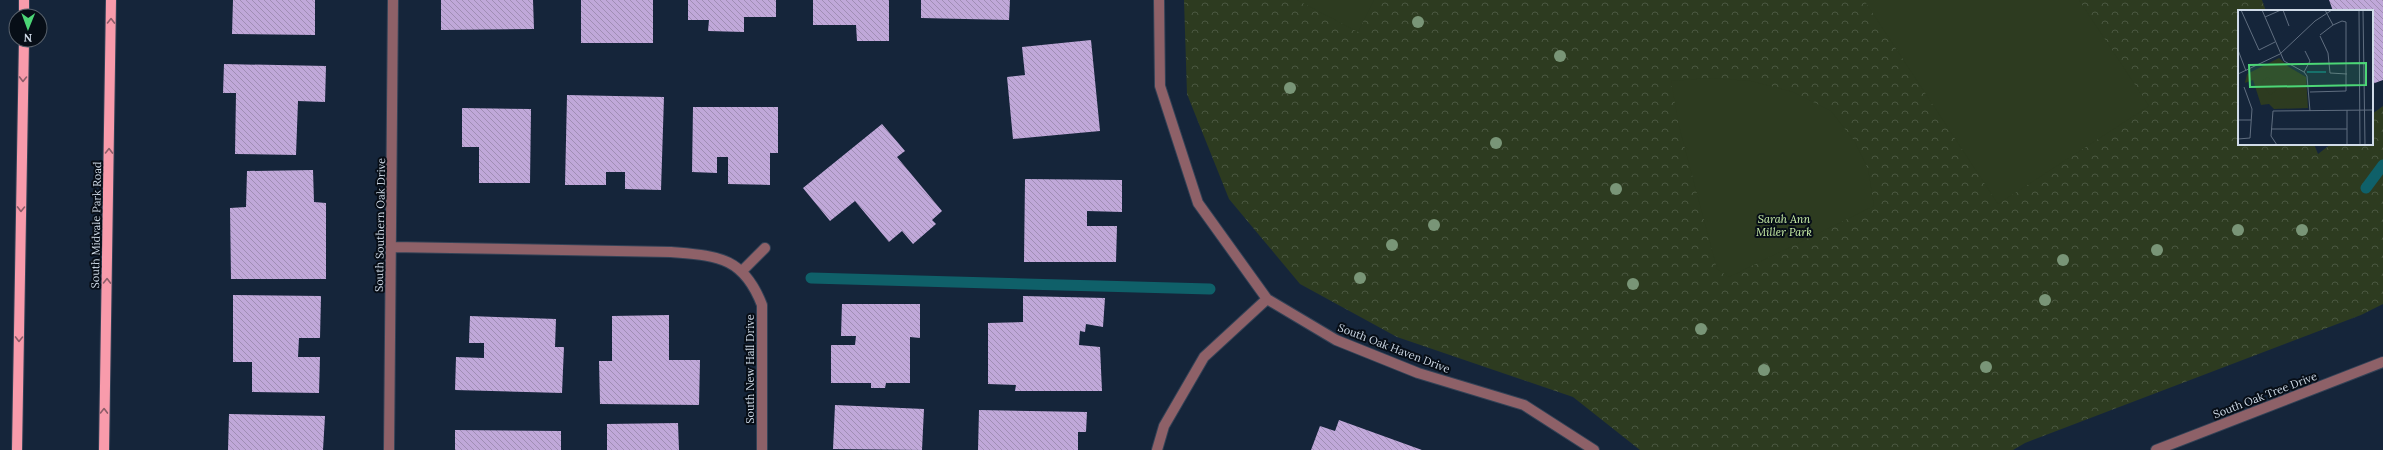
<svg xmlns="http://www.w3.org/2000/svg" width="2383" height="450" viewBox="0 0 2383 450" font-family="Lora,serif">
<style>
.park{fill:url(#park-crowns)}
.garden{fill:#2d3b20}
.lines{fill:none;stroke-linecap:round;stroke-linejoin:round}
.stream{stroke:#0f6069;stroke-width:11}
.building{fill:url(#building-back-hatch)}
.minor-casing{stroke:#334256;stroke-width:12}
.major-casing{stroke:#334256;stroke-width:12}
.minor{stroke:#8e6168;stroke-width:10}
.major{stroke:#f89bab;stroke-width:10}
.tree{fill:#799577}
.oneway{stroke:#8c5c68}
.labels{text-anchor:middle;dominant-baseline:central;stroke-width:4;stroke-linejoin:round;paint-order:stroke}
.park-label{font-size:11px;font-style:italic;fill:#cbf1a9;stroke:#070e17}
.street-label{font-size:11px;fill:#d0dbe8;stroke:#070e17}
.inset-river{fill:none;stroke:#0f6069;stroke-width:2}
.inset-road{fill:none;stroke:#606e80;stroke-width:1}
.view{fill:#4cd676;fill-opacity:0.15;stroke:#4cd676;stroke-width:2}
.inset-edge{fill:none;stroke:#d0dbe8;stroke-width:2}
</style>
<defs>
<pattern id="park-crowns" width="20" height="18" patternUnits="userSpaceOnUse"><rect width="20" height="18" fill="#2d3b20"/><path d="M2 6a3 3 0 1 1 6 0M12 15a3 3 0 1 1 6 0" fill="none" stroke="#4a5740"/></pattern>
<pattern id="building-back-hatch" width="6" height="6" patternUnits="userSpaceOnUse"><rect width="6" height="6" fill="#c0a8d9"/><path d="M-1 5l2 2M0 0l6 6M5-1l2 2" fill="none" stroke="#a08eb4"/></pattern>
</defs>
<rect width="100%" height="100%" fill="#15253a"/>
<!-- park -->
<path class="park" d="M1184 0H2262L2266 11H2239V144H2314L2318 154 2331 144H2372V114L2383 106V304L2361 315 2025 443 2013 450H1640L1573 397 1397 337 1300 284 1229 199 1187 94Z"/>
<!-- garden -->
<path class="garden" d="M1297 0H1374L1358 32Z
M1864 0H2079L2149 106 1998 204Z
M1709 78 1751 81 1793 92 1831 111 1855 142 1868 169 1874 206 1729 277 1717 269 1679 126 1671 81Z"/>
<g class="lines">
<!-- stream -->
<path class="stream" d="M2366 188 2383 165
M811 278 1210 289"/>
</g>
<!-- building -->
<path class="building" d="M233 0H315V35L232 34Z
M441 0H533L534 29 441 30Z
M581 0H653V43H581Z
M688 0H776V17H744V32L708 31 709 20H688Z
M813 0H889V41H857L856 25H813Z
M921 0H1010L1009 20 921 18Z
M2329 0H2383V80L2372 84V11H2333Z
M1091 40 1100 131 1013 139 1007 77 1025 75 1022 47Z
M224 64 326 66 325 102 298 101 296 155 235 154 236 93H223Z
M567 95 664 97 661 190 625 189V172H606V185H565Z
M693 107H778V153H770V185L728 184V157H717V173L692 172Z
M462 108 531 109 530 183H479V147H462Z
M882 124 905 151 897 157 942 211 932 220 936 224 913 244 902 231 889 242 855 201 830 221 803 188Z
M313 170 314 202 326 203V279H231L230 208 246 207 247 171Z
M1025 179 1122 180V212L1087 211V226H1117L1116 262H1024Z
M233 295 321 296 320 338H299L298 357H320L319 393 252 392V362H233Z
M1023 296 1105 298 1103 327 1086 324 1085 332 1080 331 1079 345 1100 347 1102 391H1015L1016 385 988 384V323L1023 322Z
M842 304H920V338L910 337V383H886L885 388H871V383H831V345H855L856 336H841Z
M669 315V360H700L699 405 600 404 599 361H612V316Z
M470 316 556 319 555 347H564L562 393 455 390 456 357 484 358V343H469Z
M835 405 924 409 922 450 833 449Z
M979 410 1087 412 1086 432H1078V450H978Z
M229 414 325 416 323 450H228Z
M1339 420 1422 450H1311L1320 426 1335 431Z
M678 423 679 450H607V424Z
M455 430 561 431V450H455Z"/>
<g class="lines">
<defs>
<path id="minor" d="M1159 0 1160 86 1198 203 1267 299 1336 340 1418 373 1524 405 1594 450
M392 247 671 252C717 256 743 256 762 305V450
M742 271 765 248
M389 450 393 0
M1157 450 1164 426 1204 357 1267 299
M2156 450 2383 362"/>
<path id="major" d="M24 16V0
M17 450 24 40
M104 450 111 0"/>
</defs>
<!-- minor casing -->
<use href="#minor" class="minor-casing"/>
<!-- major casing -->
<use href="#major" class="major-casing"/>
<!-- minor -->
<use href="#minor" class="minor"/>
<!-- major -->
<use href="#major" class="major"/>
</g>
<!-- trees -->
<g class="tree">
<circle cx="1418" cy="22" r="6"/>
<circle cx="1560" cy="56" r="6"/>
<circle cx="1290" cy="88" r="6"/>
<circle cx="1496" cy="143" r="6"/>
<circle cx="1616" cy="189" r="6"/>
<circle cx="1434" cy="225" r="6"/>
<circle cx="2238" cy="230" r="6"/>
<circle cx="2302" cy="230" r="6"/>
<circle cx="1392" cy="245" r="6"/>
<circle cx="2157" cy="250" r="6"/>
<circle cx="2063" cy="260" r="6"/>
<circle cx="1360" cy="278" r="6"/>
<circle cx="1633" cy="284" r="6"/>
<circle cx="2045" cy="300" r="6"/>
<circle cx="1701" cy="329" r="6"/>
<circle cx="1986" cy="367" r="6"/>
<circle cx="1764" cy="370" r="6"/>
</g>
<!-- one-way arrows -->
<defs><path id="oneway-chevron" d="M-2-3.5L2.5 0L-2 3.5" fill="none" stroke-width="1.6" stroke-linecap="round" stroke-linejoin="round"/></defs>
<g class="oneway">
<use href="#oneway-chevron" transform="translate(111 21) rotate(-89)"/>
<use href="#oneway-chevron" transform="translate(23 79) rotate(91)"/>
<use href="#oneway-chevron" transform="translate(109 151) rotate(-89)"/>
<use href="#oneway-chevron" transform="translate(21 209) rotate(91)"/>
<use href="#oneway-chevron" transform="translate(107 281) rotate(-89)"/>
<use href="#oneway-chevron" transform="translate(19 339) rotate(91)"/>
<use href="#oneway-chevron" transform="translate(104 411) rotate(-89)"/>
</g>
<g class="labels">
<!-- park labels -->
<g class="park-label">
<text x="1784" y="219">Sarah Ann<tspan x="1784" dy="13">Miller Park</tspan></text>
</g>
<!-- street labels -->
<g class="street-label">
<text transform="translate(96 225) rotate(-89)">South Midvale Park Road</text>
<text transform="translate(380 225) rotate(-89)">South Southern Oak Drive</text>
<text transform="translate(1394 348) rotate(21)">South Oak Haven Drive</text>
<text transform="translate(750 369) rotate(-90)">South New Hall Drive</text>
<text transform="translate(2265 395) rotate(-21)">South Oak Tree Drive</text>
</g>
</g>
<!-- overview -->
<g transform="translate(2238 10)">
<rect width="135" height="135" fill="#15253a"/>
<path d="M41 48 51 57 68 67 70 98 36 99 31 94 23 95 15 70 7 73 9 64Z" fill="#2d3b20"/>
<path d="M30 67 39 80 32 85 23 72Z" fill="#2d3b20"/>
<path class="inset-river" d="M69 62H88"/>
<path class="inset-road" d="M3 0 21 40 37 32M24 0 46 51 66 62 69 66 72 101M45 0 51 16M87 0 95 15M121 0 122 135M125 0 127 135M27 7 43 0M82 25 95 15 104 11 108 12V81M82 26 90 43 92 63M0 40 8 61M66 62 72 51 67 41M92 63 109 64M0 64 42 44 77 11 94 0M6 77 14 99 12 128M72 82 108 81M0 110H13M33 119H109M0 129 12 128M39 135 33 126 35 101 135 100M109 135V100"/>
<path class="view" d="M128 53V75L12 77 11 55Z"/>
<rect width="135" height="135" class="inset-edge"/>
</g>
<!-- north arrow -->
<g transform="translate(28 28) rotate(181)"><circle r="19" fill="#070e17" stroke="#57606b"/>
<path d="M0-3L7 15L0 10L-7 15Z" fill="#4cd676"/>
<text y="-6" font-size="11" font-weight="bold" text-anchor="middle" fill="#d0dbe8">N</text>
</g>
</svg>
